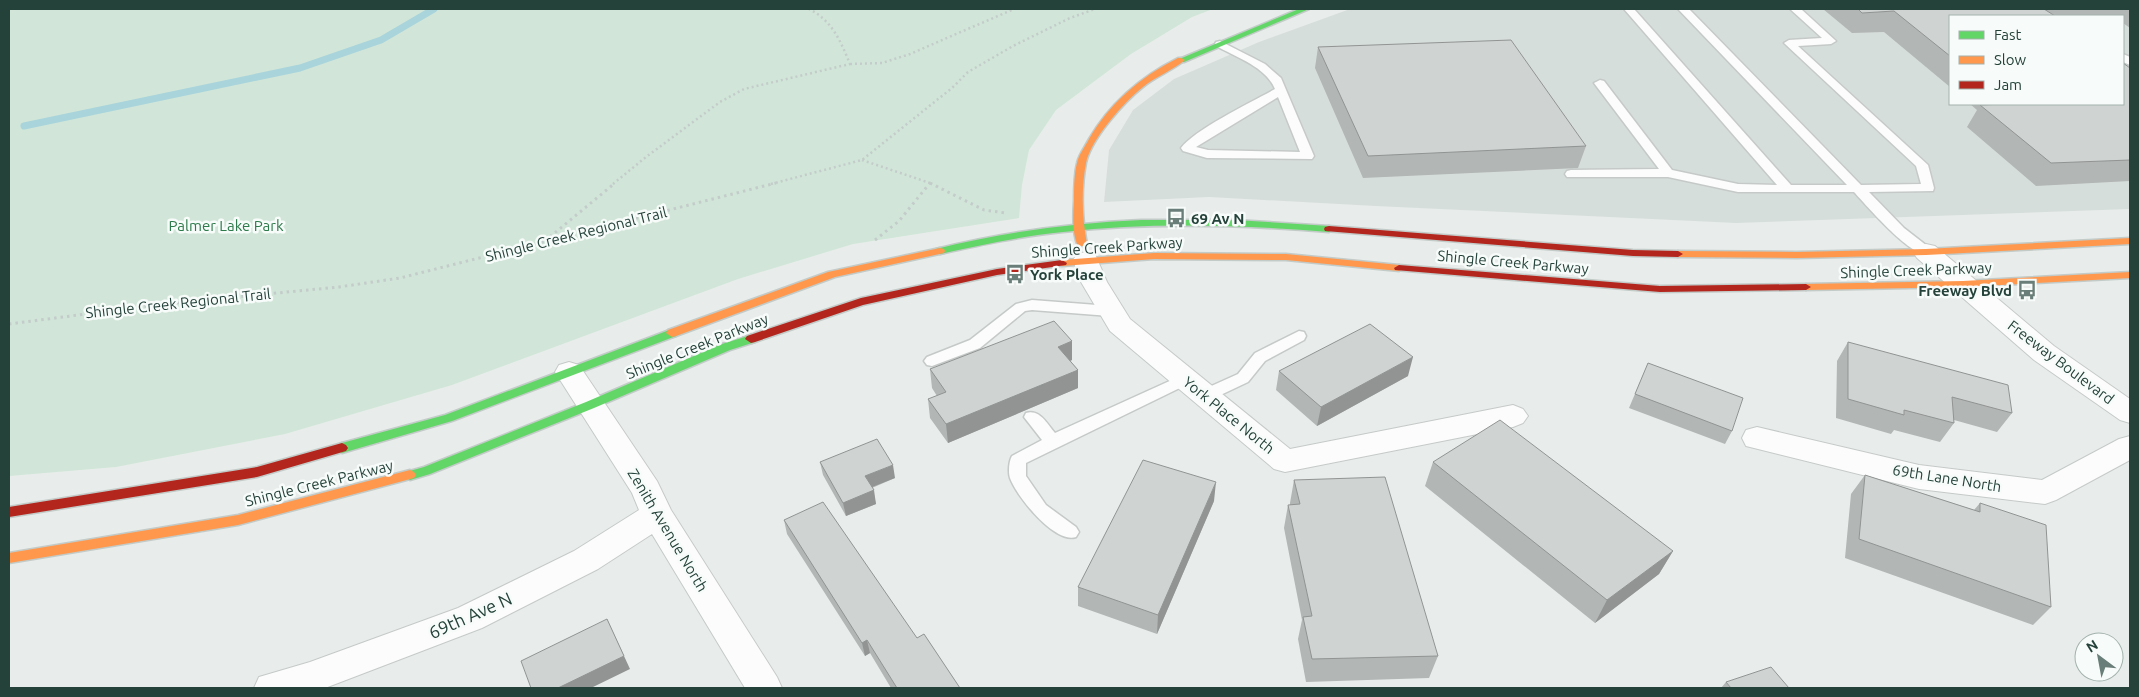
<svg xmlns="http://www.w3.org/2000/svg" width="2139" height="697" viewBox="0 0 2139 697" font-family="Ubuntu,sans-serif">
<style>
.built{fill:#d6dedb;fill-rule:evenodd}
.green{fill:#d1e6d8}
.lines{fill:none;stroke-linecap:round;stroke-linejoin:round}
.stream{stroke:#a9d4db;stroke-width:7}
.lane-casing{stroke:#c5cac8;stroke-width:3}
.street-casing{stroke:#c5cac8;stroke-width:2}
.fast-casing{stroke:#c3cbc8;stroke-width:3}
.slow-casing{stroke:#c3cbc8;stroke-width:3}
.jam-casing{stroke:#c3cbc8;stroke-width:3}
.path-far1{stroke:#c3ccca;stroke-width:2.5;stroke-dasharray:2 3;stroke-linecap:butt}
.path{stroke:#c3ccca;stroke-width:3;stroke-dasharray:2.5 4;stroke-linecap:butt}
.lane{fill:#fcfcfc;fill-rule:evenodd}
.street{fill:#fcfcfc;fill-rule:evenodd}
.fast{fill:#63d668;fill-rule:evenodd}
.slow{fill:#ff974d;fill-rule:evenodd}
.jam{fill:#b3261e;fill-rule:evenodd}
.wall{fill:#b2b6b5}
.shaded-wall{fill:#919493}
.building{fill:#cfd4d2;stroke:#919493}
.labels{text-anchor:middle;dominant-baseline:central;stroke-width:5;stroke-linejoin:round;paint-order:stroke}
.poi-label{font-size:15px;font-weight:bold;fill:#24423a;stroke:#f7fbf9;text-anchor:start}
.park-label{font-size:15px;fill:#2d7a4b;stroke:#f7fbf9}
.street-label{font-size:15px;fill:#24423a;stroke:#f7fbf9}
.near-street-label{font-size:18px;fill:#24423a;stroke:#f7fbf9}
</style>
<rect width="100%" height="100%" fill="#e8edeb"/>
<!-- built -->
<path class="built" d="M1350 9H2130V209L1736 223 1375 206 1209 197 1104 202 1109 150 1133 110 1174 79 1259 42ZM1950 16H2123V104H1950Z"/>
<!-- green -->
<path class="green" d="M9 9H1213L1192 17 1131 54 1056 110 1029 150 1022 185 1019 218 853 244 738 279 452 385 285 434 116 467 9 476Z"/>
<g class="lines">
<!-- stream -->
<path class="stream" d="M24 126 300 68 381 40 434 9"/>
<defs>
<path id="lane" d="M1624 9H1634L1791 185H1847L1678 9H1689L1861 185 1921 184 1916 166 1784 43 1789 40 1822 38 1790 9H1801L1836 41 1831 44 1798 46 1928 165 1934 188 1933 191 1869 192 1904 228 1931 249 1933 252 1931 255C1913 260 1867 206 1854 192H1738L1668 177H1567L1565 174 1567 171 1571 170 1659 169 1594 83 1600 80 1604 81 1672 170 1738 184 1777 185Z
M1220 41 1265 64 1281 78 1314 156 1312 159 1207 158 1183 151 1181 148C1195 129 1252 102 1275 89 1266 67 1236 57 1216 46L1215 44 1216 42ZM1278 97 1300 152 1208 150 1196 147Z
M2123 54 2130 57V65L2123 62Z
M1032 300 1110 306 1115 308 1117 311 1115 314 1110 316 1032 310 1025 311 980 348 932 366 927 365 924 361 927 357 970 340 1016 304Z
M1299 331 1304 332 1306 336 1304 340 1265 361 1248 382 1210 400 1204 402 1198 400 1196 396 1198 392 1238 374 1255 353Z
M1185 374 1190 375 1193 379 1190 383 1026 463V476L1046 505 1076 527 1079 532 1076 537C1055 544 1017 497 1010 478 1008 472 1009 461 1012 456L1042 440 1024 417 1026 413C1040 409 1047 424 1055 433Z"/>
<path id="street" d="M1926 244 1935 246 2054 346 2130 399V423L2120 420 2034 360 1917 258 1913 252 1917 246Z
M1086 252 1095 254 1107 282 1130 319 1290 449 1513 405 1523 409 1528 416 1523 423 1513 427 1285 472 1274 469 1110 331 1081 282 1073 260 1077 254Z
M569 362 579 365 657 481 671 510 777 677 782 688H745L652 534 598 569 482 628 325 688H254L259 677 310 662 458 608 574 551 639 510 632 493 555 372 559 365Z
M1757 427 1919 465 2042 480 2119 439 2130 436V460L2056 500 2045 504 1919 489 1746 446 1742 438 1746 430Z"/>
<path id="fast" d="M1299 9H1309L1184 62H1181L1177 60Z
M1141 220H1235L1329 226 1334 229 1329 232C1241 225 1152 222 1063 232 1022 236 981 245 940 254L935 251 936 249C1004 232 1072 223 1141 220Z
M672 329 676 330 678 333 676 336 452 421 342 453 338 451 336 448 338 445 342 443 445 415Z
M751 335 755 336 757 339 755 342 730 350 594 408 430 474 410 480 406 478 404 475 406 472 424 467 586 402 722 344Z"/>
<path id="slow" d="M1178 58H1181L1185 60C1175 69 1155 77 1143 87 1124 102 1091 139 1086 163 1081 188 1082 219 1087 244L1086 246H1078C1072 234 1073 215 1074 201 1074 189 1074 175 1077 163 1079 154 1085 147 1089 139 1110 103 1140 77 1178 58Z
M2130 238V244L1926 255 1797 258 1678 257 1673 254 1678 251 1797 252 1926 249Z
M940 248 944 249 945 251 944 253 835 277 676 336 672 337 666 333 668 330 828 272Z
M1154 253 1286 254 1399 265 1404 268 1399 271 1286 260 1154 259 1062 266 1057 263 1062 260Z
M2130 272V278L1963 287 1806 290 1801 287 1806 284 1963 281Z
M410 470 414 472 416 475 414 478 238 525 9 563V553L238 515Z"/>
<path id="jam" d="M1329 226 1633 250 1678 251 1683 254 1678 257 1633 256 1325 231 1324 229 1325 227Z
M1062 260 1067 263 1066 265 997 275 863 305 755 342 751 343 745 339 747 336 861 298 997 269Z
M1399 265 1660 286 1806 284 1811 287 1806 290 1660 292 1395 270 1394 268Z
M342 443 346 445 348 448 346 451 257 477 9 517V507L257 467Z"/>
</defs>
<!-- lane casing -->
<use href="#lane" class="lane-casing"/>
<!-- street casing -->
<use href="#street" class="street-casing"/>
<!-- fast casing -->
<use href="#fast" class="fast-casing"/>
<!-- slow casing -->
<use href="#slow" class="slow-casing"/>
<!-- jam casing -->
<use href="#jam" class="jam-casing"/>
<!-- path-far1 -->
<path class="path-far1" d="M850 64 882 63 910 54 1014 9
M862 160 933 184
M613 184 646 157 720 102 744 89 850 64C841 42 832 20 809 9
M771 184 862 160 952 88 968 72 1013 46 1070 18 1095 9"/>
<!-- path -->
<path class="path" d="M930 183 984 210 1006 213
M875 240 899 221 930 183
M545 241 615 183
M9 324 163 304 339 287 400 278 776 183"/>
<!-- lane -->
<use href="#lane" class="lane"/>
<!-- street -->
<use href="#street" class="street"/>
<!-- fast -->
<use href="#fast" class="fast"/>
<!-- slow -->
<use href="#slow" class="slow"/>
<!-- jam -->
<use href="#jam" class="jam"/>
</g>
<!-- wall -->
<path class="wall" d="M1823 9H2130V28L2123 23V16H1950V87L1884 32 1852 33Z
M1318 47 1586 146 1578 168 1363 178 1315 68Z
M2130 68V181L2036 186 1967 127 1977 110 1970 104H2123Z
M1072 341V360L1070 361 1078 370V388L948 443 930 418 928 399 937 396 932 388 930 369Z
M1848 342 2012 413 1997 432 1954 420V423L1940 442 1894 430 1891 434 1836 418 1837 361Z
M1648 363 1732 431 1725 444 1629 408Z
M1279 371 1408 376 1317 426 1276 390Z
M820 462 895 478 872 488 876 504 846 516 823 475Z
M1433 462 1673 551 1659 574 1595 623 1425 486Z
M1865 475 1974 510 1980 503 2051 607 2033 625 1845 558 1851 494Z
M1294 480 1438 656 1429 678 1306 682 1298 639 1302 620 1284 528 1288 505H1290V503Z
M1214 501 1157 634 1078 606V587Z
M784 520 917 638 960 688H891L870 653 865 656 787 534Z
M1726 682 1789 688H1721Z"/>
<!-- shaded-wall -->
<path class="shaded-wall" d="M1072 341V360L1058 366V347Z
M1413 357 1408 376 1317 426 1321 407Z
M1078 370V388L948 443 946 424Z
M893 465 895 478 867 489 865 476Z
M1216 482 1214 501 1157 634 1158 615Z
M874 490 876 504 846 516 843 503Z
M1673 551 1659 574 1595 623 1607 600Z
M607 619 630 669 591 688H558Z
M867 640 870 653 865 656 862 643Z"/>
<!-- building -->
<path class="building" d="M1858 9H2044L2055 16H1950V56L1894 11 1862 13Z
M1511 40 1586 146 1368 156 1318 47Z
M2123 63 2130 68V160L2051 163 1980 105 2005 104H2123Z
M1054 321 1072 341 1058 347 1078 370 946 424 928 399 946 392 930 369Z
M1370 324 1413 357 1321 407 1279 371Z
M1848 342 2008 385 2012 413 1952 397 1954 423 1904 410V415L1848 399Z
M1648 363 1743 398 1732 431 1635 394Z
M1500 420 1673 551 1607 600 1433 462Z
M877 439 893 465 865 476 874 490 843 503 820 462Z
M1143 460 1216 482 1158 615 1078 587Z
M1865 475 1980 512V503L2046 525 2051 607 1859 539Z
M1385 477 1438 656 1312 659 1303 617 1312 616 1288 505 1300 504 1294 480Z
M823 502 917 638 924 634 960 688H897L867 640 862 643 784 520Z
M607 619 624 656 558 688H531L521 661Z
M1771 667 1789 688H1731L1726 682Z"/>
<!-- icons -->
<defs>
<symbol id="bus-bare" viewBox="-9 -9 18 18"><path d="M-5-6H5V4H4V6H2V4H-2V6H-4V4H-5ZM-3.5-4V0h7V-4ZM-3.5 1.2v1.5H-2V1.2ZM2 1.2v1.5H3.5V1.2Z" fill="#697e78" stroke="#f7fbf9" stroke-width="2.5" paint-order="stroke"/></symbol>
</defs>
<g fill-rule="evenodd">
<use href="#bus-bare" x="1162" y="204" width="28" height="28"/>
<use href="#bus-bare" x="1001" y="260" width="28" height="28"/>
<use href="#bus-bare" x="2013" y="276" width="28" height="28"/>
</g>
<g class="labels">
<!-- poi labels -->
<g class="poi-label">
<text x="1191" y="218">69 Av N</text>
<text x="1030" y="274">York Place</text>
<text x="2012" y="290" text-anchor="end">Freeway Blvd</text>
</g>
<!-- park labels -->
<g class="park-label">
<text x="226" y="225">Palmer Lake Park</text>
</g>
<!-- street labels -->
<g class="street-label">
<text transform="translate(576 234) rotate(-14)">Shingle Creek Regional Trail</text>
<text transform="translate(1107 247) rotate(-4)">Shingle Creek Parkway</text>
<text transform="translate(1513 262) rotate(5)">Shingle Creek Parkway</text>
<text transform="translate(1916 270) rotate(-2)">Shingle Creek Parkway</text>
<text transform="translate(178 303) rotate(-6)">Shingle Creek Regional Trail</text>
<text transform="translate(697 346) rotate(-22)">Shingle Creek Parkway</text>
<text transform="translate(2061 362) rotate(37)">Freeway Boulevard</text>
<text transform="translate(1229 415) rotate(39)">York Place North</text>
<text transform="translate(1947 478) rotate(9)">69th Lane North</text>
<text transform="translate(319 483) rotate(-14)">Shingle Creek Parkway</text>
<text transform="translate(668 530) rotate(59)">Zenith Avenue North</text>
</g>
<!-- near-street labels -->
<g class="near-street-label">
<text transform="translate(470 615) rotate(-24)">69th Ave N</text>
</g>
</g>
<!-- border -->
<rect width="2139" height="697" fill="none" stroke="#24423a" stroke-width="20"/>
<!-- legend -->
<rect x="1949" y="15" width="175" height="90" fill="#f7fbf9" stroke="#a3b1ad"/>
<rect x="1959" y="31" width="25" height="8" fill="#63d668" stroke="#a3b1ad"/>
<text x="1994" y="40" font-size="15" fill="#24423a">Fast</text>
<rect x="1959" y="56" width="25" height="8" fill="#ff974d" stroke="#a3b1ad"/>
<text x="1994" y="65" font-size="15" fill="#24423a">Slow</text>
<rect x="1959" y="81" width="25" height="8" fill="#b3261e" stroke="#a3b1ad"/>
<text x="1994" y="90" font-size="15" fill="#24423a">Jam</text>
<!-- north arrow -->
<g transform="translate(2099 657) rotate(328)"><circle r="24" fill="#f7fbf9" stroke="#a3b1ad"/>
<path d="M0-4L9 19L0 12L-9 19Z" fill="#697e78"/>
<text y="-8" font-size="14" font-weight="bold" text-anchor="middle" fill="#24423a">N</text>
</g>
</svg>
